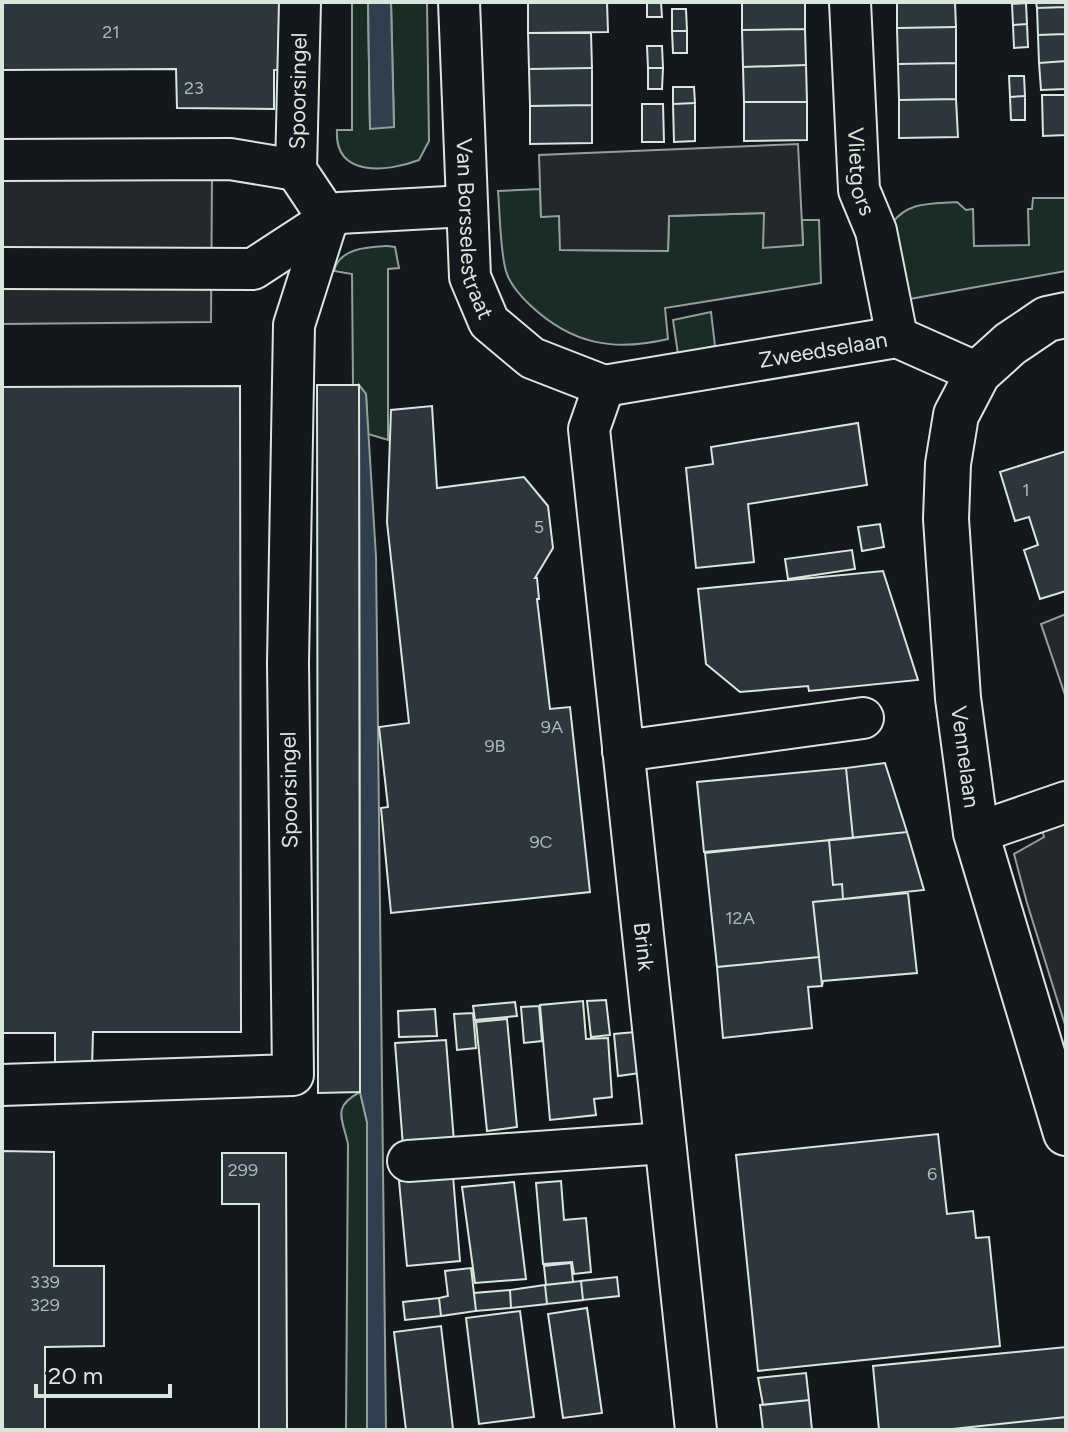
<svg xmlns="http://www.w3.org/2000/svg" width="1068" height="1432" viewBox="0 0 1068 1432" font-family="Figtree,sans-serif">
<style>
.green{fill:#1a2d24;stroke:#939e99;stroke-width:2}
.parking{fill:#24282b;stroke:#939e99;stroke-width:2}
.water{fill:#2f3f4d;stroke:#939e99;stroke-width:2}
.building{fill:#2c363c;stroke:#d8e6dc;stroke-width:2}
.lines{fill:none;stroke-linecap:round;stroke-linejoin:round}
.minor-casing{stroke:#d8e6dc;stroke-width:44}
.tertiary-casing{stroke:#d8e6dc;stroke-width:48}
.minor{stroke:#14181c;stroke-width:40}
.tertiary{stroke:#14181c;stroke-width:44}
.labels{text-anchor:middle;dominant-baseline:central;stroke-width:6;stroke-linejoin:round;paint-order:stroke}
.number-label{font-size:18px;fill:#adbab4}
.street-label{font-size:22px;fill:#d8e6dc;stroke:#14181c}
</style>
<rect width="100%" height="100%" fill="#14181c"/>
<!-- green -->
<path class="green" d="M352 2H368L370 128 394 126 391 2H427L429 141 419 160C388 172 334 178 337 130H352Z
M540 189 541 217 559 215 561 250 668 251 669 216 765 213 764 247 803 244 802 220H819L821 283 665 308 668 339C613 352 572 344 531 306 522 298 509 283 506 271 500 251 500 213 498 191Z
M1033 198H1066V271L904 300 892 223C909 201 931 204 957 202L966 210 973 209 974 246 1029 245 1028 209H1032Z
M387 246 395 247 399 268 388 269V440L368 434 366 394 359 385 353 386 352 274 334 271C339 248 368 247 387 246Z
M711 312 715 346 678 354 673 320Z
M360 1092 367 1122V1430H346L348 1144C342 1117 332 1107 360 1092Z"/>
<!-- parking -->
<path class="parking" d="M798 144 803 245 763 248 764 213 669 216 668 251 560 250 559 216 541 217 539 155Z
M212 176 211 322 2 324V178Z
M1066 614V698L1041 624Z
M1066 782V1028L1027 903 1014 854 1044 837 1032 794Z"/>
<!-- water -->
<path class="water" d="M368 2H391L394 127 370 129Z
M359 385 366 394 376 557 386 1430H367V1122L360 1092Z"/>
<!-- building -->
<path class="building" d="M2 2H283V70H274V109L177 108 176 69 2 70Z
M528 2H607L608 32 528 33Z
M647 2H661L662 17H647Z
M742 2H805V29L742 30Z
M897 2H955L956 27 897 28Z
M1036 2H1066V7L1037 8Z
M1026 3 1027 24 1013 25 1012 4Z
M1066 7V34L1038 35 1037 8Z
M672 9H686L687 31H672Z
M1027 24 1028 47 1014 48 1013 25Z
M956 27V63L898 64 897 28Z
M805 29 806 65 743 67 742 30Z
M672 31H687V53H673Z
M528 33H591L592 68 529 69Z
M1066 34V61L1039 63 1038 35Z
M647 46H662L663 68H648Z
M1066 61V89L1041 90 1039 63Z
M956 63V99L899 100 898 64Z
M806 65 807 102H744L743 67Z
M592 68V105L530 106 529 69Z
M648 68H663L662 89H648Z
M1009 76H1024L1025 96 1010 97Z
M673 87H694L695 103 673 104Z
M1042 95H1066V135L1043 136Z
M1025 96V120H1011L1010 97Z
M956 99 958 137 899 138V100Z
M744 102H807V140L744 141Z
M695 103V141L674 142 673 104Z
M642 104H663L664 142H642Z
M592 105V143L530 144V106Z
M317 385H359L360 1092 318 1093Z
M240 386 241 1032H93L92 1069H55V1033H2V387Z
M432 406 437 488 524 477 548 506 553 548 535 578H537L539 599H537L550 709 570 707 590 892 391 913 381 808 388 807 379 727 409 723 387 522 391 410Z
M858 423 867 485 748 504 754 562 696 568 686 468 713 464 711 447Z
M1066 451V591L1040 599 1024 550 1038 545 1029 517 1015 521 1000 472Z
M880 524 884 547 862 551 858 527Z
M852 550 855 569 788 579 785 559Z
M883 571 918 680 809 691 808 686 740 692 706 664 698 589Z
M885 763 907 832 853 838 846 768Z
M846 768 853 838 704 852 697 782Z
M907 832 924 890 843 899 842 884 833 885 829 840Z
M829 840 833 885 842 884 843 899 813 902 819 957 717 967 705 853Z
M908 893 917 973 823 981 822 986 813 902Z
M819 957 822 986 808 987 812 1028 723 1038 717 967Z
M606 1000 610 1035 591 1037 587 1001Z
M583 1001 586 1039 608 1038 612 1097 594 1099 596 1115 550 1120 540 1005Z
M515 1002 517 1016 475 1020 473 1006Z
M539 1006 542 1041 524 1043 521 1007Z
M435 1009 437 1036 399 1037 398 1011Z
M473 1013 476 1048 457 1050 454 1014Z
M507 1019 517 1127 487 1131 476 1022Z
M635 1032 640 1073 618 1076 614 1034Z
M446 1040 454 1142 403 1146 395 1043Z
M938 1134 947 1214 973 1211 976 1238 989 1237 1000 1346 758 1371 736 1155Z
M2 1151 54 1152V1266H104V1346L45 1347V1430H2Z
M222 1153H286L287 1430H259V1204H222Z
M453 1176 460 1261 407 1266 399 1181Z
M561 1181 564 1220 586 1218 591 1272 574 1274 572 1262 543 1264 536 1183Z
M514 1182 526 1279 475 1283 462 1187Z
M571 1263 573 1282 546 1285 544 1266Z
M471 1268 476 1311 441 1316 439 1298 448 1296 445 1271Z
M617 1277 619 1296 583 1300 581 1281Z
M581 1281 583 1300 547 1304 545 1285Z
M545 1285 547 1304 511 1308 510 1290Z
M510 1290 511 1308 476 1311 474 1293Z
M439 1298 441 1316 405 1320 403 1302Z
M587 1308 602 1413 563 1418 548 1314Z
M520 1311 534 1417 479 1424 466 1318Z
M441 1326 453 1429 406 1430 394 1332Z
M1066 1347V1417L943 1430H879L873 1366Z
M806 1373 809 1400 763 1405 758 1378Z
M809 1400 812 1430H763L760 1405Z
M1066 1417V1430H943Z"/>
<g class="lines">
<defs>
<g id="minor">
<path d="M300 2 296 170 328 218"/>
<path id="s1" d="M459 2 470 277 489 322 532 358 604 386"/>
<path id="s2" d="M850 2 859 190 876 231 897 337"/>
<path d="M2 160 230 159 296 170"/>
<path d="M2 268 253 269 339 213 466 206"/>
<path id="s3" d="M604 386 589 429 696 1430"/>
<path id="s4" d="M604 386 897 337 978 373"/>
<path d="M623 751 863 718"/>
<path d="M976 833 1066 802"/>
<path d="M2 1085 293 1075 288 663 294 325 328 218"/>
<path d="M408 1161 665 1143"/>
</g>
<g id="tertiary">
<path id="s5" d="M1066 315 1047 319 1010 344 978 373 956 415 948 464 946 519 958 698 976 833 1066 1133"/>
</g>
</defs>
<!-- minor casing -->
<use href="#minor" class="minor-casing"/>
<!-- tertiary casing -->
<use href="#tertiary" class="tertiary-casing"/>
<!-- minor -->
<use href="#minor" class="minor"/>
<!-- tertiary -->
<use href="#tertiary" class="tertiary"/>
</g>
<g class="labels">
<!-- number labels -->
<g class="number-label">
<text x="111" y="32">21</text>
<text x="194" y="88">23</text>
<text x="1026" y="490">1</text>
<text x="539" y="527">5</text>
<text x="552" y="727">9A</text>
<text x="495" y="746">9B</text>
<text x="541" y="842">9C</text>
<text x="740" y="918">12A</text>
<text x="243" y="1170">299</text>
<text x="932" y="1174">6</text>
<text x="45" y="1282">339</text>
<text x="45" y="1305">329</text>
</g>
<!-- street labels -->
<g class="street-label">
<text transform="translate(298 91) rotate(-89)">Spoorsingel</text>
<text stroke="none"><textPath href="#s2" startOffset="170">Vlietgors</textPath></text>
<text stroke="none"><textPath href="#s1" startOffset="228">Van Borsselestraat</textPath></text>
<text stroke="none"><textPath href="#s4" startOffset="222">Zweedselaan</textPath></text>
<text stroke="none"><textPath href="#s5" startOffset="498">Vennelaan</textPath></text>
<text transform="translate(289 790) rotate(-91)">Spoorsingel</text>
<text stroke="none"><textPath href="#s3" startOffset="566">Brink</textPath></text>
</g>
</g>
<!-- border -->
<rect width="1068" height="1432" fill="none" stroke="#d8e6dc" stroke-width="8"/>
<!-- scale -->
<path d="M36 1384v12h134v-12" fill="none" stroke="#d8e6dc" stroke-width="4"/>
<text x="48" y="1384" font-size="24" fill="#d8e6dc" stroke="#14181c" stroke-width="6" paint-order="stroke">20 m</text>
</svg>
